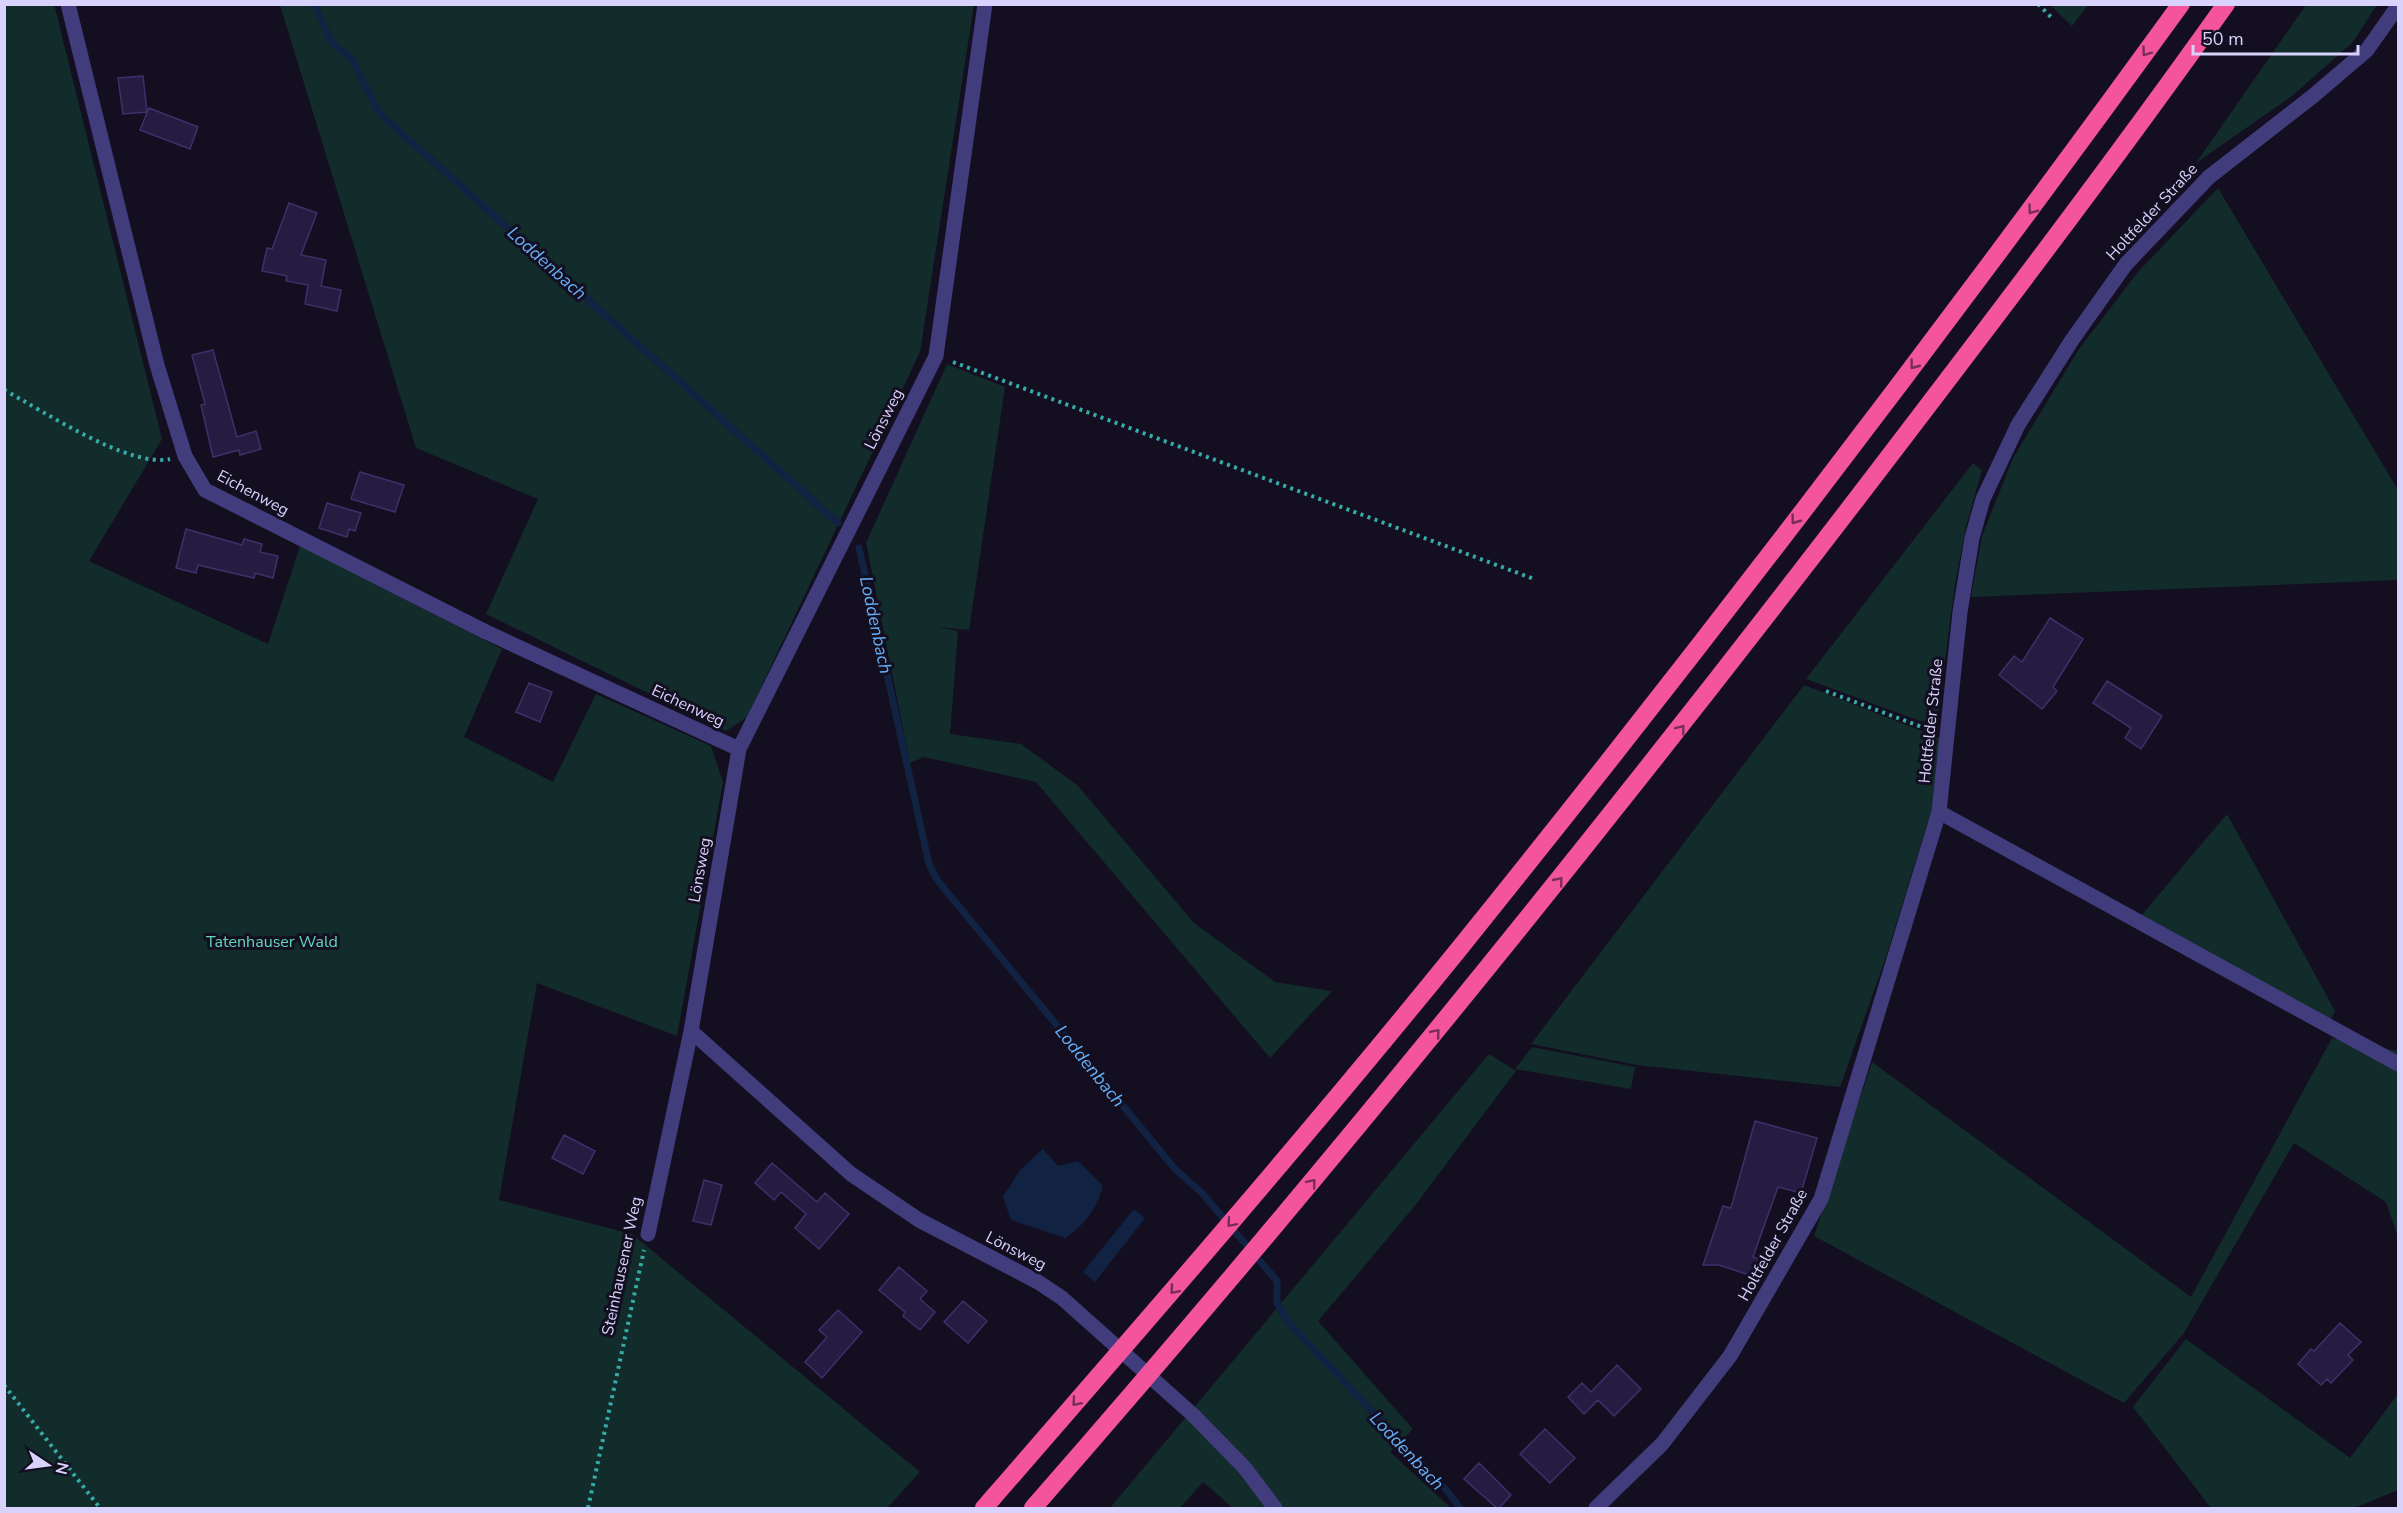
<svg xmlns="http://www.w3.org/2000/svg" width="2403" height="1513" viewBox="0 0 2403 1513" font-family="'Nunito Sans',sans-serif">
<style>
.green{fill:#122b2b}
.water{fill:#112243}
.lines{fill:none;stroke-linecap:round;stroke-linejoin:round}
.stream{stroke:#112243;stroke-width:7}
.building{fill:#251c41;stroke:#3d306b;stroke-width:1.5}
.path{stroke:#36aca9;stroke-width:4;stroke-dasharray:3 4.5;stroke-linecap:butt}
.minor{stroke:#413d7d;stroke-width:15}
.highway{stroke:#f4549c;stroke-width:18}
.oneway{stroke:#782e58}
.labels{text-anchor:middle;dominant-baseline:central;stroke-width:6;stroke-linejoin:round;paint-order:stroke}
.street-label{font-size:16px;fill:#d8d2fc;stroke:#130f21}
.park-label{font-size:16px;fill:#62d7be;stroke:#130f21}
.water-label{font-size:18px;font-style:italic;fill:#66aff6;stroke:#130f21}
</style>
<rect width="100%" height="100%" fill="#130f21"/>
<!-- green -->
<path class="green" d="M54 4 162 439 89 561 268 644 300 546 502 649 464 737 553 782 596 694 711 746 723 782 677 1036 537 983 499 1200 632 1234 920 1472 887 1508H5L4 5Z
M280 5H974L920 352 747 717 726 731 486 614 538 499 416 448Z
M2050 5H2088L2072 26Z
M2306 5H2377L2353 42 2292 96 2196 163Z
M2218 188 2398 490V580L1971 597 1982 536 2013 458 2079 349 2138 272Z
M947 364 1005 387 969 630 938 627 958 631 950 734 1021 744 1077 785 1194 923 1275 982 1332 991 1270 1058 1036 782 924 757 910 763 866 543Z
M1973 463 1982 470 1966 527 1955 584 1937 722 1920 721 1806 679Z
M1804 685 1945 740 1935 811 1927 824 1887 954 1840 1087 1637 1065 1531 1044Z
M2227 814 2335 1011 2330 1021 2140 917Z
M2332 1038 2398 1051V1237L2386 1202 2294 1143 2184 1333 2124 1403 1814 1236 1872 1062 2191 1297Z
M1532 1047 1635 1067 1631 1089 1515 1069Z
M1489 1054 1516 1071 1414 1207 1318 1321 1413 1429 1390 1452 1451 1508H1233L1203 1482 1180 1508H1110Z
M2186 1339 2350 1458 2398 1394V1490L2354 1508H2211L2133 1407Z"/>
<!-- water -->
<path class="water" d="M1043 1149 1058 1166 1078 1161 1103 1186C1097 1208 1085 1225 1065 1238L1011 1220 1003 1197 1020 1170Z
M1134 1209 1145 1218 1095 1282 1083 1272Z"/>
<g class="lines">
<!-- stream -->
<path class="stream" d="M314 4 332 43 351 58 379 113 838 523
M859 548 929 864 938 881 1175 1169 1202 1193 1277 1281V1303L1287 1321 1449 1493 1460 1508"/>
</g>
<!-- building -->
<path class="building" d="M143 76 147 112 123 114 118 78Z
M149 108 198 127 190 149 140 130Z
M289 203 317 213 301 255 326 260 321 286 341 290 337 311 305 304 308 285 286 281 287 276 262 271 267 248 272 249Z
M213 350 237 437 256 431 261 449 240 455 239 450 213 457 201 405 205 404 192 355Z
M360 472 404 485 395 512 351 499Z
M327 503 361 513 355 531 349 529 347 537 319 528Z
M186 529 242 545 244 539 262 544 260 552 278 556 273 578 255 573 254 578 198 565 196 573 176 568Z
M2050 618 2083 639 2053 687 2057 691 2042 709 1999 675 2014 656 2022 662Z
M2107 681 2162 716 2141 749 2125 738 2131 728 2093 703Z
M529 683 552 692 540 722 516 712Z
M1755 1121 1817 1138 1801 1193 1778 1187 1753 1257 1767 1261 1761 1279 1719 1265H1703L1723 1206 1731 1208Z
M564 1135 595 1151 583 1174 552 1158Z
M772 1163 817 1202 825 1193 849 1214 819 1249 795 1228 806 1214 781 1192 774 1200 755 1183Z
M704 1180 722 1185 711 1225 693 1221Z
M899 1267 927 1291 920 1299 935 1312 920 1330 903 1316 905 1312 879 1290Z
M963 1301 987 1321 968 1343 944 1322Z
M838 1310 862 1332 822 1378 805 1362 827 1337 819 1330Z
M2340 1323 2361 1342 2348 1355 2353 1360 2331 1383 2327 1379 2321 1385 2298 1364 2311 1349 2314 1351Z
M1617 1365 1641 1389 1614 1416 1598 1400 1584 1414 1568 1397 1582 1383 1591 1392Z
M1545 1429 1575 1458 1550 1483 1520 1454Z
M1479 1463 1511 1495 1498 1509 1464 1479Z"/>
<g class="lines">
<!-- path -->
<path class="path" d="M2038 4 2053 19
M953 362 1534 579
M4 390C44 411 128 468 170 459
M1826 691 1930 730
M4 1385 100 1508
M588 1508 644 1250"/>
<!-- minor -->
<path class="minor" d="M68 4 157 365 185 456 205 490 486 632 739 749
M1939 812 2398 1064
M691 1031 851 1174 919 1220 1038 1282 1062 1298 1192 1414 1244 1467 1275 1508
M648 1234 691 1031 739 749 936 356 985 4
M1596 1508 1662 1444 1730 1356 1821 1199 1939 812 1960 612 1972 538 1983 499 2018 425 2072 340 2126 264 2209 177 2313 96 2367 50 2398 6"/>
<!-- highway -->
<path class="highway" d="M984 1508C1144 1324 1305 1139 1459 949 1708 640 1948 325 2181 4
M1033 1508C1321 1179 1596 839 1862 492 1985 331 2108 170 2226 4"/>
</g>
<!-- one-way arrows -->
<defs><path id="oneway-chevron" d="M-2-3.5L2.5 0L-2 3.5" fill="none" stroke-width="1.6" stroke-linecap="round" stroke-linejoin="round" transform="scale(1.5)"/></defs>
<g class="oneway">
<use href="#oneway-chevron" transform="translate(2146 52) rotate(126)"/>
<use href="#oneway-chevron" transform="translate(2032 210) rotate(126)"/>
<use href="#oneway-chevron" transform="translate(1914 365) rotate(127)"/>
<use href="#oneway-chevron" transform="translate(1795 520) rotate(127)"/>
<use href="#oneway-chevron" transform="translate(1681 729) rotate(-52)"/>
<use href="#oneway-chevron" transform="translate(1559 881) rotate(-51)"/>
<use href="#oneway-chevron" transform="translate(1436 1033) rotate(-50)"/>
<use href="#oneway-chevron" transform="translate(1312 1183) rotate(-50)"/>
<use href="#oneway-chevron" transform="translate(1231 1223) rotate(131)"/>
<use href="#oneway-chevron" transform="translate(1174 1290) rotate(131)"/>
<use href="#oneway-chevron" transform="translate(1076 1402) rotate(131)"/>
</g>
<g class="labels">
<!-- street labels -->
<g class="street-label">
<text transform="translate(2152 212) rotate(-47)">Holtfelder Straße</text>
<text transform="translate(884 419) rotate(-63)">Lönsweg</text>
<text transform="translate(253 493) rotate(28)">Eichenweg</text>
<text transform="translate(688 706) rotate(25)">Eichenweg</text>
<text transform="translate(1931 721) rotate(-84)">Holtfelder Straße</text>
<text transform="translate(700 870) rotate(-80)">Lönsweg</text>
<text transform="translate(1773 1245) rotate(-61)">Holtfelder Straße</text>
<text transform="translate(1016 1251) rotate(27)">Lönsweg</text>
<text transform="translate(622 1266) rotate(-78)">Steinhausener Weg</text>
</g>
<!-- park labels -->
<g class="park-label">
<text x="272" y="942">Tatenhauser Wald</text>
</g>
<!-- water labels -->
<g class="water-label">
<text transform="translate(547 263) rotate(42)">Loddenbach</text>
<text transform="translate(876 625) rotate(78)">Loddenbach</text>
<text transform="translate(1090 1066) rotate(51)">Loddenbach</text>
<text transform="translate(1407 1451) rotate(47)">Loddenbach</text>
</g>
</g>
<!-- border -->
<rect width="2403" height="1513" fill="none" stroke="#d8d2fc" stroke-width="12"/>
<!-- north arrow -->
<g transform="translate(48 1465) rotate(103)" stroke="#130f21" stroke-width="4.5" paint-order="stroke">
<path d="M0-4.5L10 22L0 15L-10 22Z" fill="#d8d2fc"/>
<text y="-9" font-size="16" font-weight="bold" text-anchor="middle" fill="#d8d2fc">N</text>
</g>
<!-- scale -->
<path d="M2193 45v9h165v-9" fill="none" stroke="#d8d2fc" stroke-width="3"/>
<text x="2202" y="45" font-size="18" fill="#d8d2fc" stroke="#130f21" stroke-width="4.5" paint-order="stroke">50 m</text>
</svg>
